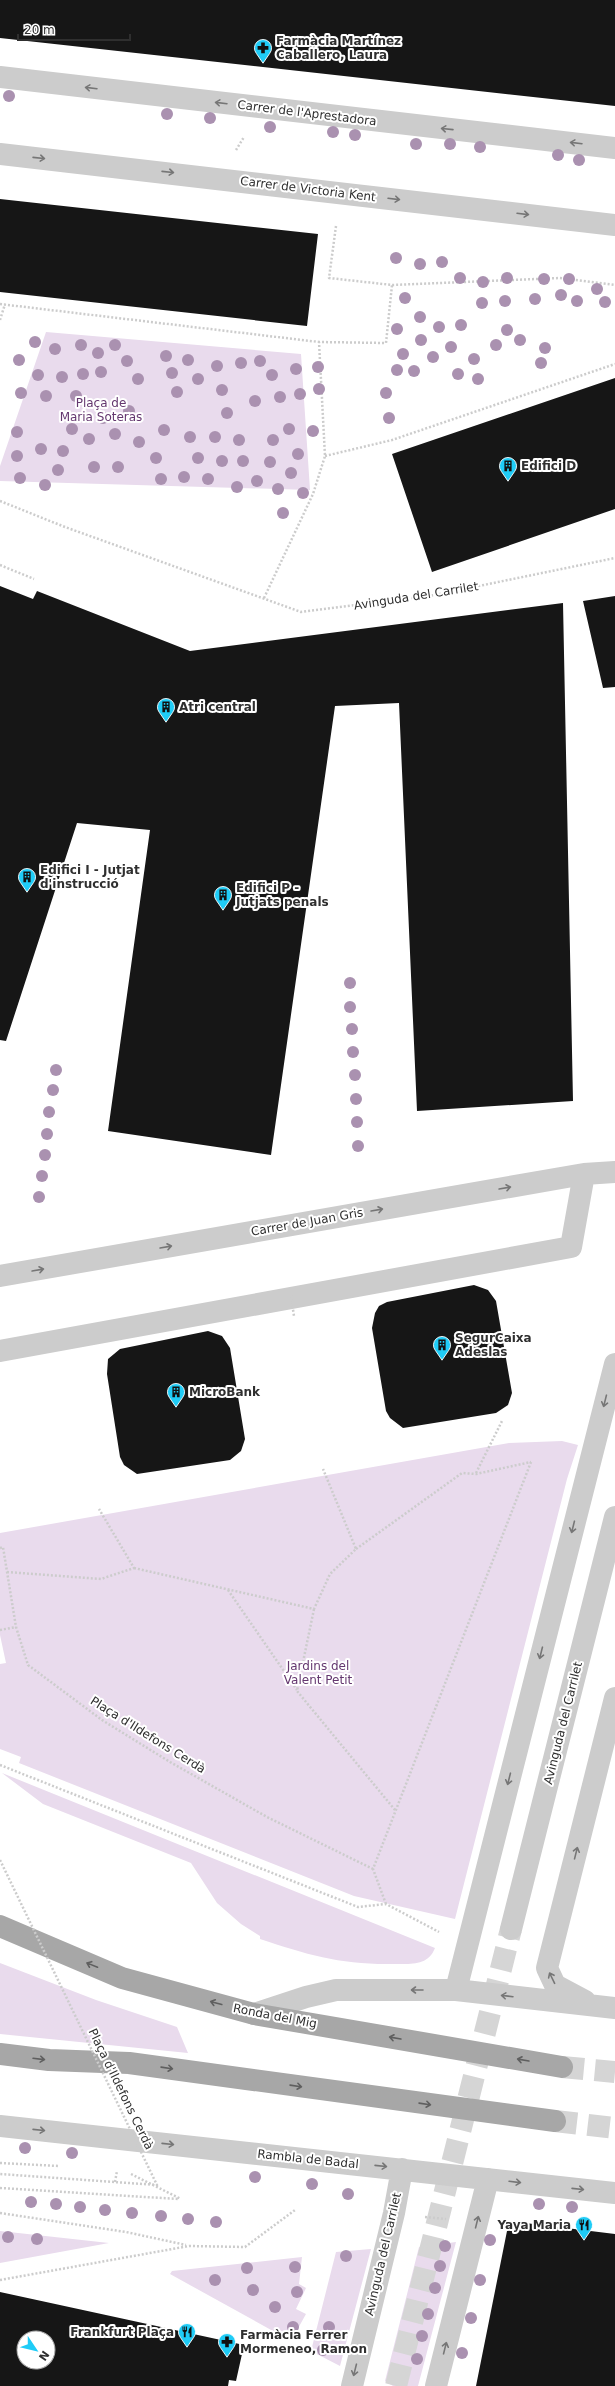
<svg xmlns="http://www.w3.org/2000/svg" width="615" height="2386" viewBox="0 0 615 2386" font-family="'DejaVu Sans',sans-serif">
<style>
.green{fill:#e9dbed}
.building{fill:#161616;fill-rule:evenodd}
.lines{fill:none;stroke-linecap:round;stroke-linejoin:round}
.minor-tunnel{stroke:#d5d5d5;stroke-width:22;stroke-dasharray:22 11;stroke-linecap:butt}
.major-tunnel{stroke:#d5d5d5;stroke-width:22;stroke-dasharray:22 11;stroke-linecap:butt}
.path{stroke:#ccc;stroke-width:2.5;stroke-dasharray:2 2;stroke-linecap:butt}
.minor{stroke:#ccc;stroke-width:22}
.major{stroke:#a7a7a7;stroke-width:22}
.path-bridge{stroke:#ccc;stroke-width:2.5;stroke-dasharray:2 2;stroke-linecap:butt}
.tree{fill:#aa91b0}
.oneway{stroke:#767676}
.oneway2{stroke:#5f5f5f}
.labels{text-anchor:middle;dominant-baseline:central;stroke-width:4;stroke-linejoin:round;paint-order:stroke}
.poi-label{font-size:12px;font-weight:bold;fill:#2f2f2f;stroke:#fff;text-anchor:start}
.street-label{font-size:12px;fill:#2f2f2f;stroke:#fff}
.park-label{font-size:12px;fill:#64376f;stroke:#fff}
</style>
<rect width="100%" height="100%" fill="#fff"/>
<!-- green -->
<path class="green" d="M46 332 301 354 310 490 0 481V466Z
M562 1441 578 1445 567 1479 455 1919 354 1896 19 1763 21 1757 0 1749V1664L6 1663 0 1635V1533L509 1443Z
M2 1773 435 1948C428 1966 411 1964 394 1964 342 1965 308 1955 260 1939V1936L241 1924 217 1903 191 1863 43 1804Z
M0 1963 96 2000 177 2027 188 2053 0 2034Z
M0 2231 109 2243 0 2263Z
M456 2242 418 2386H393L385 2381 419 2247Z
M371 2249 340 2366 311 2351 336 2252Z
M302 2257 299 2284 306 2288 296 2309 306 2314 291 2341 170 2274 172 2271Z"/>
<!-- building -->
<path class="building" d="M0 0H615V106L0 38Z
M0 199 318 234 307 326 0 292Z
M615 378V509L432 572 392 454Z
M0 586 33 599 37 591 190 651 563 603 573 1101 417 1111 399 703 335 706 271 1155 108 1131 150 830 77 823 6 1041 0 1040Z
M615 596V687L603 688 583 601Z
M474 1285 488 1290 496 1301 512 1393 508 1405 496 1413 403 1428 390 1418 386 1411 372 1328 375 1313 379 1306 387 1302Z
M208 1331 222 1336 230 1348 245 1439 241 1451 230 1460 137 1474 124 1465 120 1457 107 1374 108 1359 120 1349Z
M509 2221 615 2234V2386H476Z
M0 2292 244 2345 236 2381 229 2380 228 2386H0ZM24 2338H48V2362H24Z"/>
<g class="lines">
<!-- minor-tunnel -->
<path class="minor-tunnel" d="M396 2386 511 1929"/>
<!-- major-tunnel -->
<path class="major-tunnel" d="M562 2067 615 2072
M555 2121 615 2128"/>
<!-- path -->
<path class="path" d="M236 150 244 137
M336 226 329 278 392 285 560 278 615 285
M0 304 319 342
M0 320 5 304
M325 456 392 440 615 364
M0 501 65 527 301 612 435 595 615 558
M0 565 34 579
M264 598 313 494 325 456 319 342 386 343 392 285
M476 1473 502 1421
M0 1548 3 1547 16 1627 28 1665 102 1720 170 1762 267 1817 373 1869
M356 1549 462 1473 476 1474 531 1462
M134 1568 314 1609 330 1574 356 1549 323 1469
M7 1572 101 1579 134 1568 99 1509
M228 1590 297 1690
M314 1609 297 1691 395 1810
M0 1630 16 1627
M0 1765 358 1907 386 1904 439 1932
M386 1904 373 1869 531 1462
M0 2163 59 2166
M131 2174 181 2199
M115 2182 117 2171
M0 2188 178 2199
M0 2213 126 2232 186 2245
M425 2217 446 2219
M0 2280 189 2246 245 2247 295 2210"/>
<!-- minor -->
<path class="minor" d="M0 77 615 148
M0 154 615 225
M0 1276 584 1174 615 1172
M0 1351 571 1247 584 1174
M511 1929 615 1517
M456 1990 615 1364
M585 2001 555 1985 547 1968 615 1698
M254 2014 306 1997 336 1990H456L615 2008
M0 2126 615 2193
M352 2386 394 2213 402 2169
M436 2386 488 2179"/>
<!-- major -->
<path class="major" d="M0 1926 122 1978 254 2014 562 2067
M0 2054 49 2060 129 2063 555 2121"/>
<!-- path-bridge -->
<path class="path-bridge" d="M290 1290 294 1316
M0 1860 157 2185 0 2174"/>
</g>
<!-- trees -->
<g class="tree">
<circle cx="9" cy="96" r="6"/>
<circle cx="167" cy="114" r="6"/>
<circle cx="210" cy="118" r="6"/>
<circle cx="270" cy="127" r="6"/>
<circle cx="333" cy="132" r="6"/>
<circle cx="355" cy="135" r="6"/>
<circle cx="416" cy="144" r="6"/>
<circle cx="450" cy="144" r="6"/>
<circle cx="480" cy="147" r="6"/>
<circle cx="558" cy="155" r="6"/>
<circle cx="579" cy="160" r="6"/>
<circle cx="396" cy="258" r="6"/>
<circle cx="442" cy="262" r="6"/>
<circle cx="420" cy="264" r="6"/>
<circle cx="460" cy="278" r="6"/>
<circle cx="507" cy="278" r="6"/>
<circle cx="544" cy="279" r="6"/>
<circle cx="569" cy="279" r="6"/>
<circle cx="483" cy="282" r="6"/>
<circle cx="597" cy="289" r="6"/>
<circle cx="561" cy="295" r="6"/>
<circle cx="405" cy="298" r="6"/>
<circle cx="535" cy="299" r="6"/>
<circle cx="505" cy="301" r="6"/>
<circle cx="577" cy="301" r="6"/>
<circle cx="605" cy="302" r="6"/>
<circle cx="482" cy="303" r="6"/>
<circle cx="420" cy="317" r="6"/>
<circle cx="461" cy="325" r="6"/>
<circle cx="439" cy="327" r="6"/>
<circle cx="397" cy="329" r="6"/>
<circle cx="507" cy="330" r="6"/>
<circle cx="421" cy="340" r="6"/>
<circle cx="520" cy="340" r="6"/>
<circle cx="35" cy="342" r="6"/>
<circle cx="81" cy="345" r="6"/>
<circle cx="115" cy="345" r="6"/>
<circle cx="496" cy="345" r="6"/>
<circle cx="451" cy="347" r="6"/>
<circle cx="545" cy="348" r="6"/>
<circle cx="55" cy="349" r="6"/>
<circle cx="98" cy="353" r="6"/>
<circle cx="403" cy="354" r="6"/>
<circle cx="166" cy="356" r="6"/>
<circle cx="433" cy="357" r="6"/>
<circle cx="474" cy="359" r="6"/>
<circle cx="19" cy="360" r="6"/>
<circle cx="188" cy="360" r="6"/>
<circle cx="127" cy="361" r="6"/>
<circle cx="260" cy="361" r="6"/>
<circle cx="241" cy="363" r="6"/>
<circle cx="541" cy="363" r="6"/>
<circle cx="217" cy="366" r="6"/>
<circle cx="318" cy="367" r="6"/>
<circle cx="296" cy="369" r="6"/>
<circle cx="397" cy="370" r="6"/>
<circle cx="414" cy="371" r="6"/>
<circle cx="101" cy="372" r="6"/>
<circle cx="172" cy="373" r="6"/>
<circle cx="83" cy="374" r="6"/>
<circle cx="458" cy="374" r="6"/>
<circle cx="38" cy="375" r="6"/>
<circle cx="272" cy="375" r="6"/>
<circle cx="62" cy="377" r="6"/>
<circle cx="138" cy="379" r="6"/>
<circle cx="198" cy="379" r="6"/>
<circle cx="478" cy="379" r="6"/>
<circle cx="319" cy="389" r="6"/>
<circle cx="222" cy="390" r="6"/>
<circle cx="177" cy="392" r="6"/>
<circle cx="21" cy="393" r="6"/>
<circle cx="386" cy="393" r="6"/>
<circle cx="300" cy="394" r="6"/>
<circle cx="46" cy="396" r="6"/>
<circle cx="76" cy="396" r="6"/>
<circle cx="280" cy="397" r="6"/>
<circle cx="255" cy="401" r="6"/>
<circle cx="129" cy="411" r="6"/>
<circle cx="227" cy="413" r="6"/>
<circle cx="103" cy="418" r="6"/>
<circle cx="389" cy="418" r="6"/>
<circle cx="72" cy="429" r="6"/>
<circle cx="289" cy="429" r="6"/>
<circle cx="164" cy="430" r="6"/>
<circle cx="313" cy="431" r="6"/>
<circle cx="17" cy="432" r="6"/>
<circle cx="115" cy="434" r="6"/>
<circle cx="190" cy="437" r="6"/>
<circle cx="215" cy="437" r="6"/>
<circle cx="89" cy="439" r="6"/>
<circle cx="239" cy="440" r="6"/>
<circle cx="273" cy="440" r="6"/>
<circle cx="139" cy="442" r="6"/>
<circle cx="41" cy="449" r="6"/>
<circle cx="63" cy="451" r="6"/>
<circle cx="298" cy="454" r="6"/>
<circle cx="17" cy="456" r="6"/>
<circle cx="156" cy="458" r="6"/>
<circle cx="198" cy="458" r="6"/>
<circle cx="222" cy="461" r="6"/>
<circle cx="243" cy="461" r="6"/>
<circle cx="270" cy="462" r="6"/>
<circle cx="94" cy="467" r="6"/>
<circle cx="118" cy="467" r="6"/>
<circle cx="58" cy="470" r="6"/>
<circle cx="291" cy="473" r="6"/>
<circle cx="184" cy="477" r="6"/>
<circle cx="20" cy="478" r="6"/>
<circle cx="161" cy="479" r="6"/>
<circle cx="208" cy="479" r="6"/>
<circle cx="257" cy="481" r="6"/>
<circle cx="45" cy="485" r="6"/>
<circle cx="237" cy="487" r="6"/>
<circle cx="278" cy="489" r="6"/>
<circle cx="303" cy="493" r="6"/>
<circle cx="283" cy="513" r="6"/>
<circle cx="350" cy="983" r="6"/>
<circle cx="350" cy="1007" r="6"/>
<circle cx="352" cy="1029" r="6"/>
<circle cx="353" cy="1052" r="6"/>
<circle cx="56" cy="1070" r="6"/>
<circle cx="355" cy="1075" r="6"/>
<circle cx="53" cy="1090" r="6"/>
<circle cx="356" cy="1099" r="6"/>
<circle cx="49" cy="1112" r="6"/>
<circle cx="357" cy="1122" r="6"/>
<circle cx="47" cy="1134" r="6"/>
<circle cx="358" cy="1146" r="6"/>
<circle cx="45" cy="1155" r="6"/>
<circle cx="42" cy="1176" r="6"/>
<circle cx="39" cy="1197" r="6"/>
<circle cx="25" cy="2148" r="6"/>
<circle cx="72" cy="2153" r="6"/>
<circle cx="255" cy="2177" r="6"/>
<circle cx="312" cy="2184" r="6"/>
<circle cx="348" cy="2194" r="6"/>
<circle cx="31" cy="2202" r="6"/>
<circle cx="56" cy="2204" r="6"/>
<circle cx="539" cy="2204" r="6"/>
<circle cx="80" cy="2207" r="6"/>
<circle cx="572" cy="2207" r="6"/>
<circle cx="105" cy="2210" r="6"/>
<circle cx="132" cy="2213" r="6"/>
<circle cx="161" cy="2216" r="6"/>
<circle cx="188" cy="2219" r="6"/>
<circle cx="216" cy="2222" r="6"/>
<circle cx="8" cy="2237" r="6"/>
<circle cx="37" cy="2239" r="6"/>
<circle cx="490" cy="2240" r="6"/>
<circle cx="445" cy="2246" r="6"/>
<circle cx="346" cy="2256" r="6"/>
<circle cx="440" cy="2266" r="6"/>
<circle cx="295" cy="2267" r="6"/>
<circle cx="247" cy="2268" r="6"/>
<circle cx="215" cy="2280" r="6"/>
<circle cx="480" cy="2280" r="6"/>
<circle cx="435" cy="2288" r="6"/>
<circle cx="253" cy="2290" r="6"/>
<circle cx="297" cy="2292" r="6"/>
<circle cx="275" cy="2307" r="6"/>
<circle cx="428" cy="2314" r="6"/>
<circle cx="471" cy="2318" r="6"/>
<circle cx="293" cy="2327" r="6"/>
<circle cx="329" cy="2327" r="6"/>
<circle cx="422" cy="2336" r="6"/>
<circle cx="323" cy="2350" r="6"/>
<circle cx="462" cy="2353" r="6"/>
<circle cx="417" cy="2359" r="6"/>
</g>
<!-- one-way arrows -->
<defs><path id="oneway-shaft" d="M-6 0H5M1.5-3L5.5 0L1.5 3" fill="none" stroke-width="1.6" stroke-linecap="round" stroke-linejoin="round"/></defs>
<g class="oneway">
<use href="#oneway-shaft" transform="translate(91 88) rotate(-173)"/>
<use href="#oneway-shaft" transform="translate(221 103) rotate(-173)"/>
<use href="#oneway-shaft" transform="translate(447 129) rotate(-174)"/>
<use href="#oneway-shaft" transform="translate(576 143) rotate(-173)"/>
<use href="#oneway-shaft" transform="translate(39 158) rotate(6)"/>
<use href="#oneway-shaft" transform="translate(168 172) rotate(6)"/>
<use href="#oneway-shaft" transform="translate(394 199) rotate(7)"/>
<use href="#oneway-shaft" transform="translate(523 214) rotate(7)"/>
<use href="#oneway-shaft" transform="translate(505 1188) rotate(-10)"/>
<use href="#oneway-shaft" transform="translate(377 1210) rotate(-10)"/>
<use href="#oneway-shaft" transform="translate(166 1247) rotate(-10)"/>
<use href="#oneway-shaft" transform="translate(38 1270) rotate(-10)"/>
<use href="#oneway-shaft" transform="translate(605 1401) rotate(104)"/>
<use href="#oneway-shaft" transform="translate(573 1527) rotate(104)"/>
<use href="#oneway-shaft" transform="translate(541 1653) rotate(104)"/>
<use href="#oneway-shaft" transform="translate(509 1779) rotate(104)"/>
<use href="#oneway-shaft" transform="translate(576 1853) rotate(-76)"/>
<use href="#oneway-shaft" transform="translate(552 1978) rotate(-116)"/>
<use href="#oneway-shaft" transform="translate(417 1990) rotate(180)"/>
<use href="#oneway-shaft" transform="translate(507 1996) rotate(-173)"/>
<use href="#oneway-shaft" transform="translate(39 2130) rotate(6)"/>
<use href="#oneway-shaft" transform="translate(168 2144) rotate(6)"/>
<use href="#oneway-shaft" transform="translate(381 2166) rotate(6)"/>
<use href="#oneway-shaft" transform="translate(515 2182) rotate(7)"/>
<use href="#oneway-shaft" transform="translate(578 2189) rotate(6)"/>
<use href="#oneway-shaft" transform="translate(477 2222) rotate(-76)"/>
<use href="#oneway-shaft" transform="translate(445 2348) rotate(-76)"/>
<use href="#oneway-shaft" transform="translate(355 2370) rotate(104)"/>
</g>
<g class="oneway2">
<use href="#oneway-shaft" transform="translate(92 1965) rotate(-158)"/>
<use href="#oneway-shaft" transform="translate(216 2003) rotate(-165)"/>
<use href="#oneway-shaft" transform="translate(395 2038) rotate(-170)"/>
<use href="#oneway-shaft" transform="translate(39 2059) rotate(7)"/>
<use href="#oneway-shaft" transform="translate(523 2060) rotate(-170)"/>
<use href="#oneway-shaft" transform="translate(167 2068) rotate(8)"/>
<use href="#oneway-shaft" transform="translate(296 2086) rotate(8)"/>
<use href="#oneway-shaft" transform="translate(425 2104) rotate(8)"/>
</g>
<!-- icons -->
<defs>
<symbol id="pharmacy-pin" viewBox="-11 -11 22 30"><path d="M0 17L-7.5 6A9.5 9.5 0 1 1 7.5 6Z" fill="#1fccf7" stroke="#fff"/><path d="M-2-6h4v4h4v4h-4v4h-4v-4h-4v-4h4Z" fill="#111"/></symbol>
<symbol id="building-pin" viewBox="-11 -11 22 30"><path d="M0 17L-7.5 6A9.5 9.5 0 1 1 7.5 6Z" fill="#1fccf7" stroke="#fff"/><path d="M-4-6H4V6H1V3H-1V6H-4ZM-2.5-4.3h1.7v1.8h-1.7ZM.8-4.3h1.7v1.8H.8ZM-2.5-1h1.7V.8h-1.7ZM.8-1h1.7V.8H.8Z" fill="#111"/></symbol>
<symbol id="restaurant-pin" viewBox="-11 -11 22 30"><path d="M0 17L-7.5 6A9.5 9.5 0 1 1 7.5 6Z" fill="#1fccf7" stroke="#fff"/><path d="M-5-6h1v4h1v-4h1v4h1v-4h1v5L-1.5 .5V6h-2V.5L-5-1ZM5-6V6H3V1.5H1.5Q1.5-4 5-6Z" fill="#111"/></symbol>
</defs>
<g fill-rule="evenodd">
<use href="#pharmacy-pin" x="253" y="38" width="20" height="27"/>
<use href="#building-pin" x="498" y="456" width="20" height="27"/>
<use href="#building-pin" x="156" y="697" width="20" height="27"/>
<use href="#building-pin" x="17" y="867" width="20" height="27"/>
<use href="#building-pin" x="213" y="885" width="20" height="27"/>
<use href="#building-pin" x="432" y="1335" width="20" height="27"/>
<use href="#building-pin" x="166" y="1382" width="20" height="27"/>
<use href="#restaurant-pin" x="574" y="2215" width="20" height="27"/>
<use href="#restaurant-pin" x="177" y="2322" width="20" height="27"/>
<use href="#pharmacy-pin" x="217" y="2332" width="20" height="27"/>
</g>
<g class="labels">
<!-- poi labels -->
<g class="poi-label">
<text x="276" y="41">Farmàcia Martínez<tspan x="276" dy="14">Caballero, Laura</tspan></text>
<text x="521" y="466">Edifici D</text>
<text x="179" y="707">Atri central</text>
<text x="40" y="870">Edifici I - Jutjat<tspan x="40" dy="14">d'instrucció</tspan></text>
<text x="236" y="888">Edifici P -<tspan x="236" dy="14">Jutjats penals</tspan></text>
<text x="455" y="1338">SegurCaixa<tspan x="455" dy="14">Adeslas</tspan></text>
<text x="189" y="1392">MicroBank</text>
<text x="571" y="2225" text-anchor="end">Yaya Maria</text>
<text x="174" y="2332" text-anchor="end">Frankfurt Plaça</text>
<text x="240" y="2335">Farmàcia Ferrer<tspan x="240" dy="14">Mormeneo, Ramon</tspan></text>
</g>
<!-- street labels -->
<g class="street-label">
<text transform="translate(307 113) rotate(7)">Carrer de l'Aprestadora</text>
<text transform="translate(308 189) rotate(7)">Carrer de Victoria Kent</text>
<text transform="translate(416 596) rotate(-9)">Avinguda del Carrilet</text>
<text transform="translate(307 1222) rotate(-10)">Carrer de Juan Gris</text>
<text transform="translate(563 1723) rotate(-76)">Avinguda del Carrilet</text>
<text transform="translate(148 1735) rotate(32)">Plaça d'Ildefons Cerdà</text>
<text transform="translate(275 2016) rotate(11)">Ronda del Mig</text>
<text transform="translate(121 2089) rotate(64)">Plaça d'Ildefons Cerdà</text>
<text transform="translate(308 2159) rotate(6)">Rambla de Badal</text>
<text transform="translate(383 2254) rotate(-77)">Avinguda del Carrilet</text>
</g>
<!-- park labels -->
<g class="park-label">
<text x="101" y="403">Plaça de<tspan x="101" dy="14">Maria Soteras</tspan></text>
<text x="318" y="1666">Jardins del<tspan x="318" dy="14">Valent Petit</tspan></text>
</g>
</g>
<!-- north arrow -->
<g transform="translate(36 2350) rotate(125)"><circle r="19" fill="#ffffff" stroke="#acacac"/>
<path d="M0-3L7 15L0 10L-7 15Z" fill="#1fccf7"/>
<text y="-6" font-size="11" font-weight="bold" text-anchor="middle" fill="#2f2f2f">N</text>
</g>
<!-- scale -->
<path d="M18 34v6h112v-6" fill="none" stroke="#2f2f2f" stroke-width="2"/>
<text x="24" y="34" font-size="12" fill="#2f2f2f" stroke="#ffffff" stroke-width="3" paint-order="stroke">20 m</text>
</svg>
